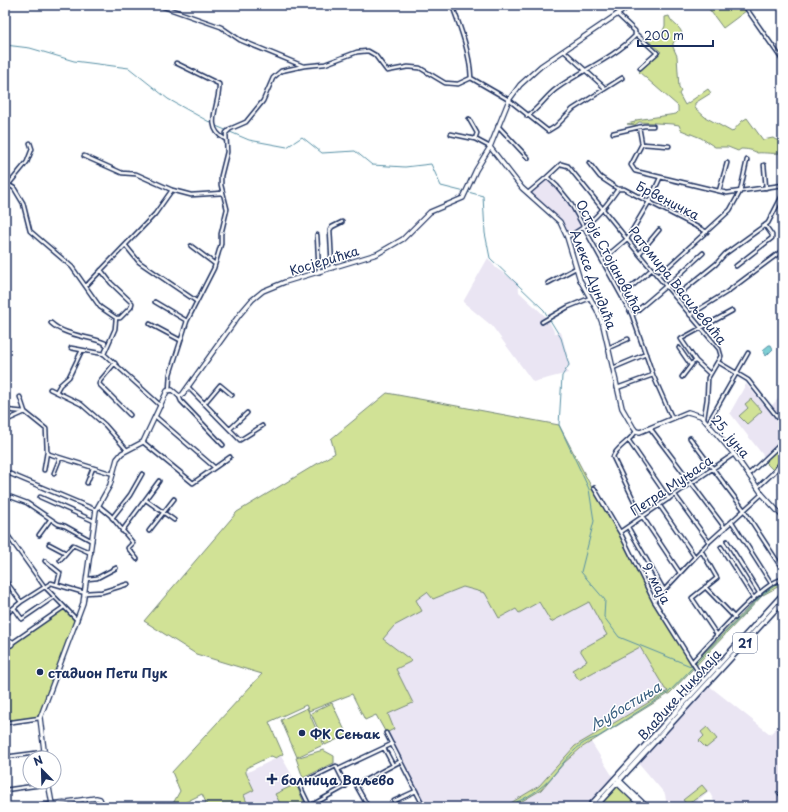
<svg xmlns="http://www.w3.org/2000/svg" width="788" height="812" viewBox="0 0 788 812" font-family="'Playpen Sans',sans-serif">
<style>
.built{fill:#eae5f3}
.green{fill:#d1e296;stroke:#76887a}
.water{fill:#7ecfd4;stroke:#568fa5}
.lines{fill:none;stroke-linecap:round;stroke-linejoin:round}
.stream{stroke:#568fa5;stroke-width:1}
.street-casing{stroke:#1b2f5e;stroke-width:5.5}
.secondary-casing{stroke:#1b2f5e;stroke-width:6}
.primary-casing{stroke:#1b2f5e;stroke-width:7}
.street{stroke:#fff;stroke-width:2.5}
.secondary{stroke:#fff;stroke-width:3.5}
.primary{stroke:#fff;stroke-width:4}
.rail-casing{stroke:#1b2f5e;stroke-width:2.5}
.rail{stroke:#fff;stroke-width:1;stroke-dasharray:3;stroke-linecap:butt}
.poi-dot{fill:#1b2f5e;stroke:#fff;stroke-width:1.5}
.labels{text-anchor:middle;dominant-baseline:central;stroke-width:3;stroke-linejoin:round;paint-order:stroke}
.shield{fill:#fff;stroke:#5f6d8e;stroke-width:1}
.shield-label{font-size:12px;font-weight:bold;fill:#1b2f5e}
.street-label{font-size:13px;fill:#1b2f5e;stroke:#fff}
.poi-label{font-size:13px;font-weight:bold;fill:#1b2f5e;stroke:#fff;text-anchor:start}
.water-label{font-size:14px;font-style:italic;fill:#395f81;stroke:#fff}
</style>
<rect width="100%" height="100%" fill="#fff"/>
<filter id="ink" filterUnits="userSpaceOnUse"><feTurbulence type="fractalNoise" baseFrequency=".025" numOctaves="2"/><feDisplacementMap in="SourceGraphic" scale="8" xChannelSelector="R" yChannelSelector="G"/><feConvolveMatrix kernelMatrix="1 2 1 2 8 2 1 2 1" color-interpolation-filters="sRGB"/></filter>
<g filter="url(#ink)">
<!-- built -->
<path class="built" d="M546 178 550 179 570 202 584 228 567 237 561 224 528 193Z
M488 258 496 268 518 283 519 292 547 318 555 333 561 332 570 366 566 367 568 373 533 382 492 326 463 302Z
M746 384 783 427V442L766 459 730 413Z
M387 393 559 425 592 488 620 532 669 692 588 740 591 742 615 780 589 807H424L362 687 196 654 144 621 237 512 335 453 331 439Z
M783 394V420L771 406Z
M708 685 770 734 783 722V807H717L709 791 690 807H667L665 794 637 761Z
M281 756 310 807H239L247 803 243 795 246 773Z"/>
<!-- green -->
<path class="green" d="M706 5H741L746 11 723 28Z
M669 16C672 25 680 25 682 34L673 43V47L677 56 679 88 681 91 679 94 685 105 708 89 711 93 695 103V108L705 117 732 132 742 121 747 118 763 140 773 138 776 140 783 139V152C776 155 765 152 757 153 754 150 746 149 741 149L738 151 728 147H715L701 138 681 130 679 125 673 124 639 122 635 125 627 124 635 122 636 120 676 114 678 112V106L639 72 661 52 645 38 650 35 655 37 661 35 665 26V17Z
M387 393 559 425 592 488 620 532 654 601 692 662 691 666 762 594 774 585 783 582V584L763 595 670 693 581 748 564 763 541 790 512 807H504L539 786 575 746 668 691 665 689 640 647 579 680 572 670 587 661 580 650 607 635 589 602 551 622 539 602 519 613 516 609 499 618 485 593 463 587 433 599 427 592 416 600 422 611 394 626 383 639 412 661 396 669 413 703 388 714 394 729 386 733 376 715 365 720 352 694 309 711 306 705 269 722 283 754 276 758 271 756 246 768V773L254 790 244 795 247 803 239 807H208L202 794 182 804 180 807H171L180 791 172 772 262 674 196 654 144 621 237 512 335 453 331 439Z
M751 399 762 411 747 424 739 416 748 408 745 404Z
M783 444V458L774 471 765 462Z
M64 607 77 620 40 718 5 723V651L8 645H11Z
M332 703 347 735 325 745 311 713Z
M307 708 323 745 297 757 281 720Z
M707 727 717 739 706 748 699 741 704 736 701 732Z
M323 750 334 756V763L303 778 296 758Z
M617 783 642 807H595Z
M296 784 306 807H282L275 794Z
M702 785 707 791 687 805 683 800Z"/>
<!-- water -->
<path class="water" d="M769 345H771L773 349 766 356 763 350Z"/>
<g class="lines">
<!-- stream -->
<path class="stream" d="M5 45 30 48 74 61 129 68 168 99 213 124
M216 126 249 140 287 147 302 137 322 153 355 151 372 165 405 167 431 164 441 186 465 192
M468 192 483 196 485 233 490 258 544 310 548 317
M550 320 561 338 569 365 562 376 559 425 589 489 594 521 581 572 605 600 604 617 619 637 693 667
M695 664 763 594 776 585 783 583
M507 807C518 801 531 796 540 788 560 773 571 743 598 737L669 692 693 667"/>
<defs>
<path id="street" d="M158 5 221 27 240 40 303 66
M452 5C461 29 470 53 471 78
M610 5 621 12
M744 5 783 61
M636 34 657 53 640 68
M564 51 605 88
M176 63 219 84C221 103 202 127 225 139
M527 116C539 109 545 97 556 89 582 70 612 59 635 36V31L617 14
M469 119 477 133 475 139
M498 126 528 158
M639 127 642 144 631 165 635 171 727 193 783 185
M613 133 644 126H653
M451 134 475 139 490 147
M642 144 669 146
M84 156 122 173 136 174 172 190 191 195 223 193
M589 163 600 177 618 189
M764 165 766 188
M547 177 561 164 568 166 639 254 719 349 721 356 708 378 707 399 704 418
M5 183 14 188 23 203 30 231 72 267 100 307 116 318 115 329 104 354
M9 184 27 162 32 149 30 143
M618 189H624L707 232
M719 191 727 163
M528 193 547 177 557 186 570 202 632 315 653 375 672 418
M317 235 319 272
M567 237C590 226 604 209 618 189
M126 246 139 262 196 301
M191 246 215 264
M639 254 659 230
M602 260 627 239 649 202 660 178
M736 266 772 238V235L765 225
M332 268 330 230 332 227 342 222
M101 270 111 283 132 303 131 307 120 318H116
M658 276 730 210 740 192 747 160
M548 283 576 268
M86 286 155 214 172 190
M666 287 703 253
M622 295 652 269
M675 297 716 264 725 254 768 223 783 194
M155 302 187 321
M632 315 666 286
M690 315 727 292 783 250
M542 322 568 307 590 298
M51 323C65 336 88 336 105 343V345
M150 324 180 340
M71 348 104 354
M608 348 628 339
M679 348 690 364 696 361
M104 354 161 406
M718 362 748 380 783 424
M115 363 100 381 99 384 130 415
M613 368 646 354
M710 374 696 361 681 339 732 311
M682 377 692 364
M189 388 240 440 262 426
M617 388 653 375
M50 389 81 404 105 425 127 450
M169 390 170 374 187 321 214 268 221 244V234L227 209 221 185V176L227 152 226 133 230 129 246 122 263 101 273 78 281 71 304 66 325 64 357 52 368 51 375 55 387 71 408 67 420 68 445 83 458 84 471 78 509 100 548 131 556 126 573 109 622 78
M56 392 60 385 69 377 82 350
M179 396 181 401 223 445
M204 404 220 385 232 395
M5 410 25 412 46 429 47 451 49 454 113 474
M156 417 214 467
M5 421 25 412 20 397
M708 423 748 353
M650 428 725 528
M230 429 247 413
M636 431C631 441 616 447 613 457L640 513 680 573
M690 438 744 510 783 570
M629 441 669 499
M143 442 193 483 230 457
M44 470 47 452
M8 473 96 510
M54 473 60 458
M749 474 783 442
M87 483 93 468
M758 487 774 472 783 460
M594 488 620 532 654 601 704 681
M675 495 709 542
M11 497 27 503 58 524 65 526 92 541
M40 497 94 521
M146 500 174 520
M99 506 110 515 133 543 128 548 137 559
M660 506 695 557
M112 518 130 495 142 474
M732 522 771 583
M628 527 664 590
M122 531 159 481
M149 531 174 499
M620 532 734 454
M39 535 50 520
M9 537 44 586 77 620
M727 541 760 594
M49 544 66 553
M721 547 754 599
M701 550 717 578 692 598 717 635
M60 560 73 545 91 553
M45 561 60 573 57 584
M87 579 97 578 116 568
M5 580 21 602
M705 587 735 618
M654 601 709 542 762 494
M14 608 22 619 54 597
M5 615 21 602 51 583 85 593 102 592 128 584
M5 633 9 641
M7.5 643a2.5 2.5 0 1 1 5 0a2.5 2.5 0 1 1-5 0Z
M12 643 64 607
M5 648H6
M692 662C709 644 762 582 783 579
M5 723 40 718
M386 733 424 807
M384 748 393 765
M5 757 44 752
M339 769 392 744
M5 790 48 784
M84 799 88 807
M366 803 357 787 358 784 401 761
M310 806 346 786 336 766 299 784 310 807
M33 807 52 804
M397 807 394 801 416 791"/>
<path id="secondary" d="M490 147 522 188 560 222 567 237 580 280 597 310 603 325 622 408 633 427 636 431 640 432 688 412 701 416 734 454 762 494 783 517
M45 758 40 718 83 603 96 510 110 485 117 459 122 453 143 442 167 391 172 390 179 396 182 395 240 314 252 300 263 291 285 282 377 254 403 239 430 212 463 198 476 170 490 147 509 100 520 85 541 66 631 5
M617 778 647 807
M48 782 52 804 96 798 100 799 103 807
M616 782 642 807"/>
<path id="primary" d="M589 807 783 594
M595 807 783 601"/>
</defs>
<!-- street casing -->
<use href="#street" class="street-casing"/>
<!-- secondary casing -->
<use href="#secondary" class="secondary-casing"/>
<!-- primary casing -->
<use href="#primary" class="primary-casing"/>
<!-- street -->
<use href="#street" class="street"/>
<!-- secondary -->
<use href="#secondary" class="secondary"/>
<!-- primary -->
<use href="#primary" class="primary"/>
<defs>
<path id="rail" d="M777 792 783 799"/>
</defs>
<!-- rail casing -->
<use href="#rail" class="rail-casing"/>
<!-- rail -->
<use href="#rail" class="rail"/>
</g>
</g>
<!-- markers -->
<g class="poi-dot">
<circle cx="40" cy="672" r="4"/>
<circle cx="302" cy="733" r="4"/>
<path d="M270 773h4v4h4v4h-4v4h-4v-4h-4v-4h4z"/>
</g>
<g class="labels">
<!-- shield labels -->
<rect class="shield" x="733" y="633" width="24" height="20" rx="3"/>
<g class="shield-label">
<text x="745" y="643">21</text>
</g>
<!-- street labels -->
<g class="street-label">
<text transform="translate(668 200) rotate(27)">Брвеничка</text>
<text transform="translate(610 256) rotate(62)">Остоје Стојановића</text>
<text transform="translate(324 260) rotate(-17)">Косјерићка</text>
<text transform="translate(594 279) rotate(69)">Алексе Дундића</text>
<text transform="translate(678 285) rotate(51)">Ратомира Васиљевића</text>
<text transform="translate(731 436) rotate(50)">25. јуна</text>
<text transform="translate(671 485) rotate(-34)">Петра Муњаса</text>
<text transform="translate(657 583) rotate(62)">9. маја</text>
<text transform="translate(679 694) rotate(-48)">Владике Николаја</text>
</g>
<!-- poi labels -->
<g class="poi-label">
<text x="48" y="672">стадион Пети Пук</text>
<text x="310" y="733">ФК Сењак</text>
<text x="281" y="779">болница Ваљево</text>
</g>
<!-- water labels -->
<g class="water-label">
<text transform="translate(625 706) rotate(-31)">Љубостиња</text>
</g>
</g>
<!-- margin -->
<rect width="788" height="812" fill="none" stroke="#fff" stroke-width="20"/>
<rect x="10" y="10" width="768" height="792" fill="none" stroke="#1b2f5e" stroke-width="1.5" filter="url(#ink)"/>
<!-- north arrow -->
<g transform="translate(42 770) rotate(337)"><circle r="19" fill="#ffffff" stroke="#a4acbf"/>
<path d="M0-3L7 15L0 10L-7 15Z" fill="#1b2f5e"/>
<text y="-6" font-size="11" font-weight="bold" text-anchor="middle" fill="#1b2f5e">N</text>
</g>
<!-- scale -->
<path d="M638 40v6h75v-6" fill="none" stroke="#1b2f5e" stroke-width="2"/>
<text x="644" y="40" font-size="12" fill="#1b2f5e" stroke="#ffffff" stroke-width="3" paint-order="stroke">200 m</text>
</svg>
